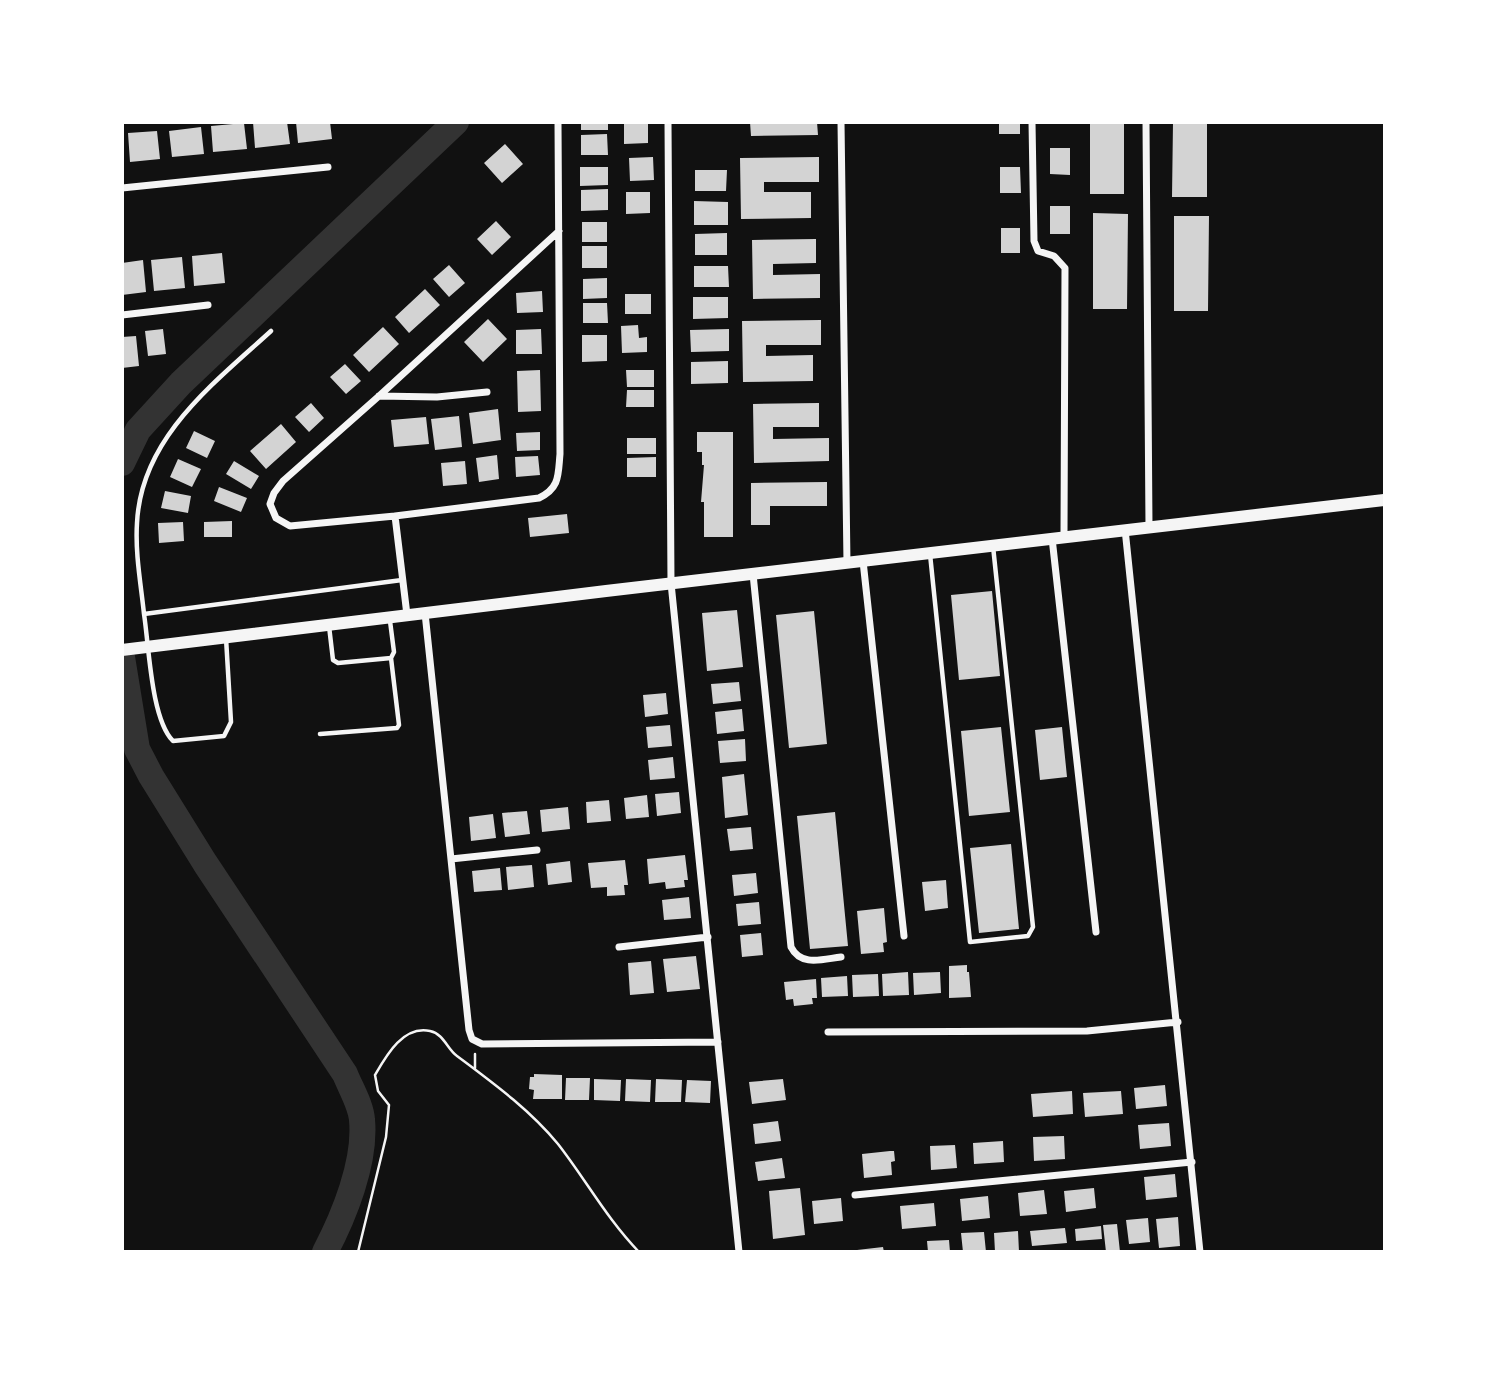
<svg xmlns="http://www.w3.org/2000/svg" width="1507" height="1374" viewBox="0 0 1507 1374" font-family="Rubik,sans-serif">
<style>
.lines{fill:none;stroke-linecap:round;stroke-linejoin:round}
.river{stroke:#333;stroke-width:26}
.building{fill:#d3d3d3}
.path{stroke:#f5f5f5;stroke-width:2.5}
.service{stroke:#f5f5f5;stroke-width:4.5}
.minor{stroke:#f5f5f5;stroke-width:7}
.secondary{stroke:#f5f5f5;stroke-width:12}
</style>
<rect width="100%" height="100%" fill="#111"/>
<g class="lines">
<!-- river -->
<path class="river" d="M122 463 138 430 181 383 456 122
M122 657 137 749 151 776 205 863 345 1074C351 1089 361 1105 362 1120 366 1162 344 1216 325 1252"/>
</g>
<!-- building -->
<path class="building" d="M253 122H287L290 144 255 148Z
M296 122H330L332 139 298 143Z
M581 122H608V130H581Z
M750 122H817L818 135 751 136Z
M999 122H1020V134H999Z
M1090 122H1124V194H1090Z
M1173 122H1207V197H1172Z
M244 123 247 149 213 152 211 126Z
M624 123H648V143L624 144Z
M201 127 204 154 172 157 169 131Z
M157 131 160 159 130 162 128 133Z
M607 134 608 155H581V135Z
M505 144 523 164 502 183 484 163Z
M1050 148H1070V175L1050 174Z
M653 157 654 180 630 181 629 158Z
M819 157V182H764V192H811V218L741 219 740 158Z
M580 167H608V185L580 186Z
M1000 167H1020L1021 193H1000Z
M695 170H727L726 191H695Z
M608 189V210L581 211V190Z
M626 192H650V213L626 214Z
M694 201 728 202V225H694Z
M1050 206H1070V234H1050Z
M1093 213 1128 214 1127 309H1093Z
M1174 216H1209L1208 311H1174Z
M496 221 511 237 492 255 477 239Z
M582 222H607V242H582Z
M1001 228H1020V253H1001Z
M727 233V255H695V234Z
M816 239V263L773 264V275L820 274V298L753 299 752 240Z
M582 246H607V268H582Z
M222 253 225 283 194 286 192 256Z
M182 257 185 288 154 291 151 260Z
M143 260 146 292 122 295V263Z
M449 265 465 283 449 297 433 279Z
M694 266H728L729 287H694Z
M607 278V298L583 299V279Z
M425 289 440 305 409 333 395 317Z
M542 291 543 312 517 313 516 293Z
M625 294H651V314H625Z
M693 297H728V318L693 319Z
M583 303H607L608 323H583Z
M488 319 507 339 483 362 464 342Z
M821 320V345H766V356L813 355V381L743 382 742 321Z
M638 325 639 338 647 337V352L622 353 621 326Z
M383 327 399 344 369 372 353 355Z
M163 329 166 354 148 356 145 331Z
M541 329 542 354H516V330Z
M729 329V351L691 352 690 330Z
M582 335H607V361L582 362Z
M136 336 139 366 122 368V337Z
M728 361V383L691 384V362Z
M345 364 361 381 346 394 330 377Z
M540 370 541 411 518 412 517 371Z
M626 370H654V387H627Z
M627 390H654V407H626Z
M311 403 324 418 309 432 295 417Z
M819 403V427H773V439L829 438V461L754 463 753 404Z
M498 409 501 440 473 444 469 413Z
M459 416 462 447 435 450 431 419Z
M426 417 429 444 394 447 391 420Z
M281 424 296 442 266 469 250 451Z
M194 431 215 441 207 458 186 448Z
M540 432V450L517 451 516 433Z
M697 432H733V537H704V502H701L704 465H702V452H697Z
M627 438H656V454H627Z
M497 455 499 479 479 482 476 458Z
M538 456 540 475 516 477 515 457Z
M656 457V477H627V458Z
M178 459 201 469 192 487 170 477Z
M234 461 259 476 251 489 226 474Z
M465 461 467 484 443 486 441 463Z
M827 482V506H770V525H751V483Z
M219 487 247 498 241 512 214 501Z
M165 491 191 496 188 513 161 508Z
M567 514 569 533 530 537 528 518Z
M232 521V537H204V522Z
M183 522 184 541 159 543 158 523Z
M992 591 1000 676 959 680 951 595Z
M737 610 743 667 707 671 702 613Z
M814 611 827 744 789 748 776 615Z
M739 682 741 701 713 704 711 684Z
M666 693 668 714 645 717 643 695Z
M742 709 744 731 717 734 715 712Z
M670 725 672 746 648 748 646 727Z
M1001 727 1010 812 969 816 961 731Z
M1062 727 1067 777 1040 780 1035 730Z
M745 739 746 761 720 763 718 741Z
M673 757 675 778 650 780 648 760Z
M744 774 748 815 725 818 722 777Z
M679 792 681 813 657 816 655 794Z
M647 795 649 817 626 819 624 798Z
M609 800 611 821 587 823 586 802Z
M568 807 570 829 542 832 540 810Z
M527 811 530 834 505 837 502 813Z
M835 812 848 946 810 949 797 816Z
M493 814 496 838 471 841 469 817Z
M751 827 753 849 730 851 727 829Z
M1011 844 1019 929 979 933 970 848Z
M685 855 688 880H684L685 887 666 889 665 882 649 884 647 859Z
M625 860 628 885H624L625 895 607 896V887L591 888 588 863Z
M570 861 572 882 548 885 546 864Z
M532 865 534 887 508 890 506 867Z
M500 868 502 890 474 892 472 871Z
M756 873 758 893 734 896 732 875Z
M946 880 948 908 925 911 922 882Z
M689 897 691 918 664 920 662 900Z
M759 902 761 924 738 926 736 904Z
M884 908 887 942 883 943 884 952 861 954 857 911Z
M761 933 763 955 742 957 740 935Z
M696 956 700 989 667 992 663 959Z
M651 961 654 993 630 995 628 963Z
M967 965V972H969L971 997 949 998V966Z
M908 972 909 995 883 996 882 974Z
M940 972 941 993 914 995 913 973Z
M878 974 879 996 853 997 852 975Z
M847 976 848 996 822 997 821 978Z
M816 979 817 998H812L813 1004 794 1006 793 999 786 1000 784 982Z
M534 1074 562 1075V1099H533L534 1090 529 1089 530 1077H534Z
M566 1078H590L589 1100H565Z
M594 1079 621 1080 620 1101 594 1100Z
M626 1079 651 1080 650 1102 625 1101Z
M656 1079 682 1080 681 1102H655Z
M783 1079 786 1100 752 1104 749 1082Z
M687 1080 711 1081 710 1103 685 1102Z
M1165 1085 1167 1106 1136 1109 1134 1088Z
M1072 1091 1073 1114 1033 1117 1031 1094Z
M1121 1091 1123 1114 1085 1117 1083 1093Z
M778 1121 781 1141 755 1144 753 1124Z
M1169 1123 1171 1146 1140 1149 1138 1125Z
M1064 1136 1065 1159 1034 1161 1033 1137Z
M1003 1141 1004 1162 974 1164 973 1143Z
M955 1145 957 1168 931 1170 930 1146Z
M890 1151H894L895 1161 891 1162 892 1175 864 1178 862 1154Z
M782 1158 785 1178 758 1181 755 1162Z
M1175 1174 1177 1197 1146 1200 1144 1177Z
M800 1188 805 1235 773 1239 769 1191Z
M1094 1188 1096 1208 1066 1212 1064 1191Z
M1044 1190 1047 1214 1020 1216 1018 1193Z
M988 1196 990 1218 962 1221 960 1199Z
M841 1198 843 1221 814 1224 812 1201Z
M934 1203 936 1226 902 1229 900 1206Z
M1178 1217 1180 1246 1159 1248 1156 1219Z
M1148 1218 1150 1242 1129 1244 1126 1220Z
M1117 1224 1120 1252H1106L1103 1225Z
M1101 1226 1102 1239 1076 1241 1075 1229Z
M1065 1228 1067 1243 1032 1246 1030 1231Z
M1018 1231 1019 1252H995L994 1233Z
M984 1232 986 1252H963L961 1233Z
M949 1240 950 1252H928L927 1241Z
M883 1247 884 1252H857V1250Z"/>
<g class="lines">
<!-- path -->
<path class="path" d="M475 1068V1054
M358 1252 386 1137 389 1105 378 1091 375 1075C386 1056 403 1025 430 1031 444 1034 447 1049 457 1056 493 1083 529 1109 558 1144 586 1180 607 1219 639 1252"/>
<!-- service -->
<path class="service" d="M271 331C213 384 141 438 137 523 135 553 141 585 144 614L402 580
M930 554 970 942 1028 936 1033 927 993 546
M144 614C149 646 151 719 173 741L224 736 231 722 226 638
M329 626 333 660 338 663 391 658 394 652 390 621
M320 734 397 728 399 725 391 658"/>
<!-- minor -->
<path class="minor" d="M668 122 671 583 739 1252
M841 122 847 563
M1032 122 1034 241 1038 251 1054 256 1065 268 1064 536
M1146 122 1149 526
M122 188 328 167
M122 315 208 305
M379 396 437 397 487 392
M395 516 290 526 276 518 270 504 274 493 283 481 379 396 559 231
M1125 529 1200 1252
M1052 538 1096 932
M863 561 904 936
M753 574 791 947C801 967 823 959 841 957
M425 613 469 1030 472 1039 482 1044 718 1042
M407 615 395 516 539 498C560 488 558 475 560 454L558 122
M451 859 537 850
M619 947 708 937
M828 1032 1087 1031 1178 1022
M855 1195 1192 1162"/>
<!-- secondary -->
<path class="secondary" d="M122 650 606 591 1384 500"/>
</g>
<!-- border -->
<rect width="1507" height="1374" fill="none" stroke="#ffffff" stroke-width="248"/>
</svg>
